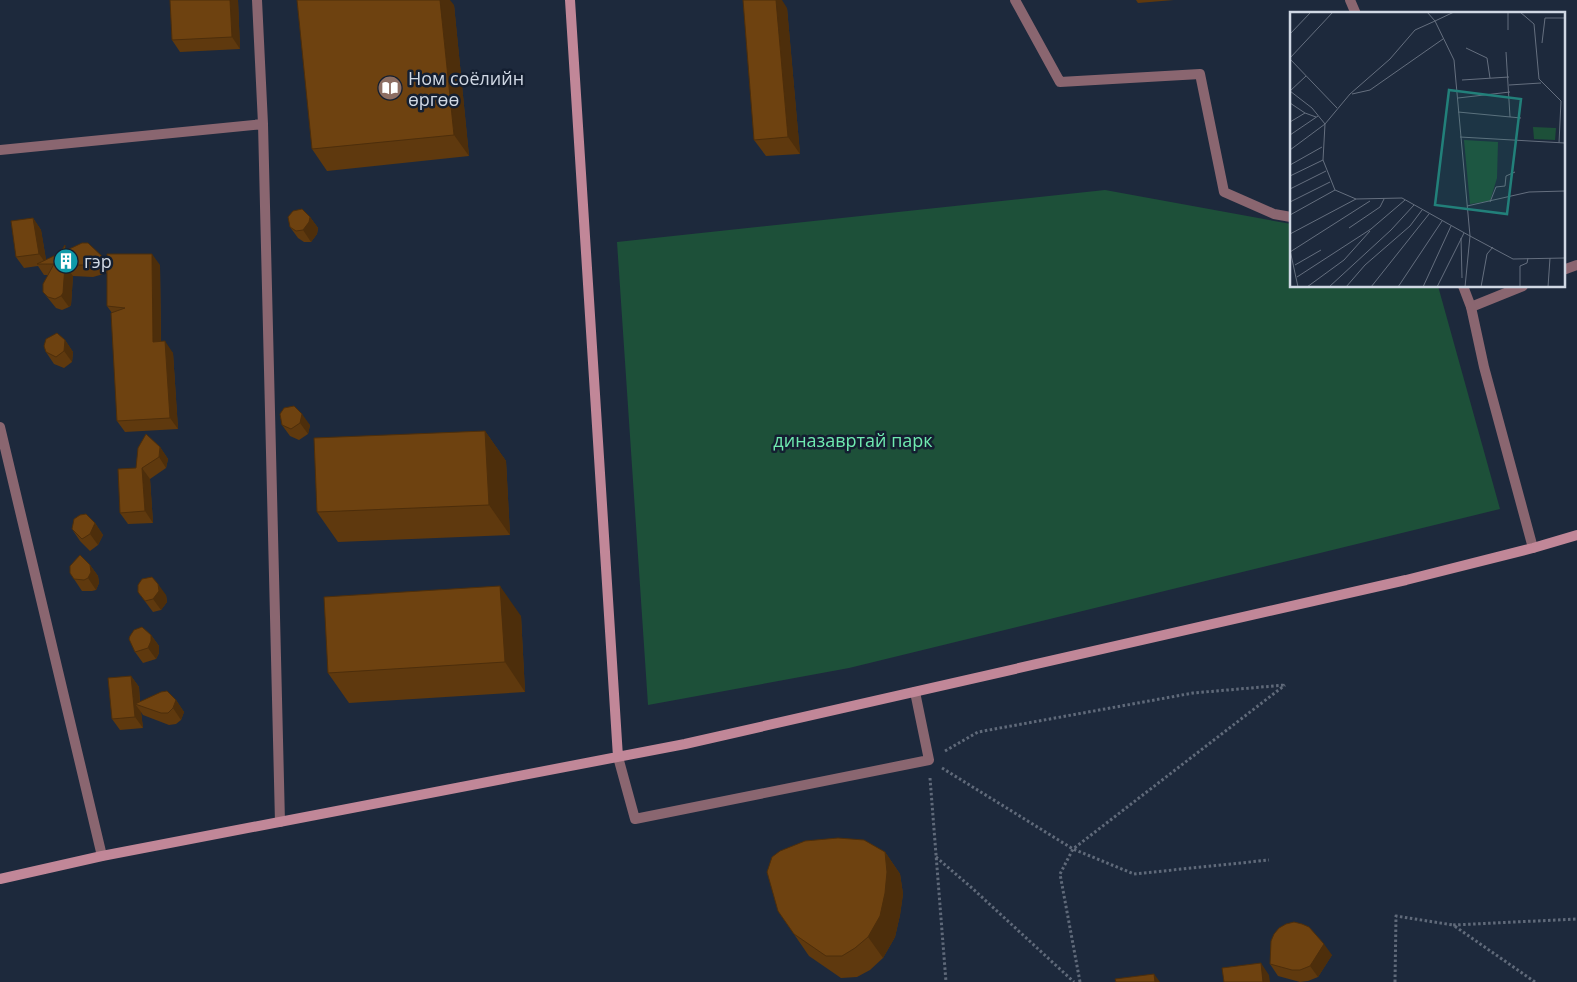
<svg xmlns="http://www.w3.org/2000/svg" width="1577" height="982" viewBox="0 0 1577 982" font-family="'Open Sans',sans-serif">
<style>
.green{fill:#1d5039}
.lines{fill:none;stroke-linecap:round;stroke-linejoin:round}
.path{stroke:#606a7a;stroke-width:3;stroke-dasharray:2.5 2.5;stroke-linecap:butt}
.lane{stroke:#8a6670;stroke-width:10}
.street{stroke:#8a6670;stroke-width:10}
.secondary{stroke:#c18798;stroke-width:10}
.wall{fill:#5f390e}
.shaded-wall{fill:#4d2e0b}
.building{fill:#6e4210;stroke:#4d2e0b}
.labels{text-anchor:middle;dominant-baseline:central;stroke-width:5;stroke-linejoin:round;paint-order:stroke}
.poi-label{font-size:18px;fill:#d0d8e4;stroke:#141f31;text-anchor:start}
.park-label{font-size:18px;fill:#6feab0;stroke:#141f31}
.inset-road{fill:none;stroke:#656f7f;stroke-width:1}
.view{fill:#22807a;fill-opacity:0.15;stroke:#22807a;stroke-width:2.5}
.inset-edge{fill:none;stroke:#d0d8e4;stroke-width:2.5}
</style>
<rect width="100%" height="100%" fill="#1d293c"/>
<!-- green -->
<path class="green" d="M1105 190 1291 224V286H1438L1500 509 849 668 648 705 617 242Z"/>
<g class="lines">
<!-- path -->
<path class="path" d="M945 751 978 732 1193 693 1285 685
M942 768 1073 849 1134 874 1269 860
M930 778 946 982
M936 857 972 888 1074 982
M1080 982 1060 874 1073 849 1285 685
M1395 982 1396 916 1453 925
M1535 982 1453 925 1577 919"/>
<!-- lane -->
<path class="lane" d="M1563 270 1577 265
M1471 307 1523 286
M618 757 635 819 929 760 915 692"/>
<!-- street -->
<path class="street" d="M257 0 263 124 280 822
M1015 0 1060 82 1200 74 1224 192 1274 214 1291 217
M1350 0 1356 14
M0 150 263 124
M1463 286 1471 307 1484 367 1533 548
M0 427 102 856"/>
<!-- secondary -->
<path class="secondary" d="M570 0 618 757
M0 879 102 856 685 744 1406 580 1533 548 1577 535"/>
</g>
<!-- wall -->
<path class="wall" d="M238 0 240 49 180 52 172 40Z
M1136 0H1174L1138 3Z
M454 5 469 156 327 171 312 149Z
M787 8 800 154 766 156 754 140Z
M310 217 318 228 317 234 311 242H304L298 238 290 227Z
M33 218 41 230 46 260 68 250 105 259 107 263 160 265 161 342 173 353 178 429 125 432 117 421 112 313 107 306V273L93 277 73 276 71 305 69 307 62 310 56 308 43 292 48 275H44L38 266 24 268 16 257Z
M65 340 73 352 72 362 64 368 54 364 46 352Z
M280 414 310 425 308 434 299 440 290 436 282 425Z
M485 431 506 461 510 535 338 542 317 512Z
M160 447 168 459 166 468 150 479 153 523 128 524 120 513 136 468Z
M95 523 103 535 98 545 90 551 80 541 72 529Z
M90 565 98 576 99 583 96 590 92 591H82L70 573Z
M138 592 166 595 167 602 161 610 153 612Z
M521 616 525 692 349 703 328 673Z
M151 635 159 646V653L156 659 143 663 135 652Z
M131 676 139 687 140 701 176 700 184 712 181 720 176 724 169 725 143 715 141 712 143 728 120 730 112 719Z
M885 852 900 874 903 894 900 915 895 937 883 958 870 970 857 977 841 978 809 956 778 911Z
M1332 955 1318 977 1308 981 1300 982 1278 976 1270 964Z"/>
<!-- shaded-wall -->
<path class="shaded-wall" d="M230 0H238L240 49 232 37Z
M440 0H450L454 5 469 156 454 135Z
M776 0H782L787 8 800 154 788 137Z
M310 217 318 228 317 234 311 242 303 230Z
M33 218 41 230 47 265 39 254Z
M152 254 160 265 161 354 153 342Z
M65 265 73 276 71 305 69 307 61 296Z
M65 340 73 352 72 362 64 351Z
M165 341 173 353 178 429 170 418Z
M302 414 310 425 308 434 300 423Z
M485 431 506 461 510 535 489 505Z
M160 447 168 459 166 468 159 457Z
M142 468 150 479 153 523 145 511Z
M95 523 103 535 98 545 90 534Z
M90 565 98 576 99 583 96 590 88 578Z
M158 584 166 595 167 602 161 610 153 599Z
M500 586 521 616 525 692 505 662Z
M151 635 159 646V653L156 659 148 648Z
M131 676 139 687 140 706 135 704 141 712 143 728 135 717Z
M176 700 184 712 181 720 173 708Z
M885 852 900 874 903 894 900 915 895 937 883 958 868 937Z
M1324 944 1332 955 1318 977 1310 966Z
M1261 963 1269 975 1270 982H1263Z
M1154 974 1160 982H1155Z"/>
<!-- building -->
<path class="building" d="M170 0H230L232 37 172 40Z
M297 0H440L454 135 312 149Z
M743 0H776L788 137 754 140Z
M302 209 310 217 309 222 303 230 296 231 290 227 288 217 293 211Z
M33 218 39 254 16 257 11 221Z
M82 243H88L105 259 85 265H65L63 293 61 296 55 299 48 297 43 292V284L54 264H37L60 253 65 245V251Z
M107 254H152L153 342 165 341 170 418 117 421 111 313 125 308 107 306Z
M57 333 65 340 64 351 56 357 46 352 44 346 46 339Z
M294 406 302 414 300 423 291 429 282 425 280 414 284 408Z
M485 431 489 505 317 512 314 438Z
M146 434 160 447 159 457 142 468 145 511 120 513 118 469 136 468 138 448Z
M86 514 95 523 90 534 82 539 72 529 74 519 80 515Z
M80 555 90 565 91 572 88 578 84 580 74 579 70 573V566Z
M152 577 158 584 159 591 153 599 145 601 138 592V585L142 579Z
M500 586 505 662 328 673 324 597Z
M142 627 151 635V641L148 648 135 652 129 639 130 636 134 630Z
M131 676 135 717 112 719 108 678Z
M167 691 176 700 173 708 168 713H161L135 704 161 692Z
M838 838 864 840 885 852 887 872 885 893 880 916 868 937 855 948 842 956H826L794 934 778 911 767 872 772 857 780 851 805 841Z
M1294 922 1302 924 1309 927 1324 944 1310 966 1300 970H1292L1270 964 1271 941 1274 934 1279 928 1286 924Z
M1261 963 1263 982H1224L1222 968Z
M1154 974 1155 982H1116L1115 979Z"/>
<!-- icons -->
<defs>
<symbol id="library-disc" viewBox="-11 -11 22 22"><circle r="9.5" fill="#8d6e63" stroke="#141f31"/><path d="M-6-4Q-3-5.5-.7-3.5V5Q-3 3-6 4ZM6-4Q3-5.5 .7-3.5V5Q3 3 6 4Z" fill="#fff"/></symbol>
<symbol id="building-disc" viewBox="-11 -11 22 22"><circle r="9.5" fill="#0f9aa8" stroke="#141f31"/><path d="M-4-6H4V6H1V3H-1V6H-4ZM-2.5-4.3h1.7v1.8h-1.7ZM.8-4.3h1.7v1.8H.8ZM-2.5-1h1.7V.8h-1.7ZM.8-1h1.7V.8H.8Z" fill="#fff"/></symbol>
</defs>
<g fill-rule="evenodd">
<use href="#library-disc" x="376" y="74" width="28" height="28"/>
<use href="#building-disc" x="52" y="247" width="28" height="28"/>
</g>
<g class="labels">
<!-- poi labels -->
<g class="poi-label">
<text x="408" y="78">Ном соёлийн<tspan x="408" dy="21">өргөө</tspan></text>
<text x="84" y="261">гэр</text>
</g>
<!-- park labels -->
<g class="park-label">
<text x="853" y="440">диназавртай парк</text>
</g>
</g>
<!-- overview -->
<g transform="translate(1290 12)">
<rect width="275" height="275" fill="#1d293c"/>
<path d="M243 115 266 116 265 128 244 127ZM174 128 208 130 207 166 200 189 180 192Z" fill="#1d5039"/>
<path class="inset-road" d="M164 0 145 9 164 48 180 224 223 247 275 246M230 0 244 12 249 67 271 89 269 131M218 18V0M0 22 21 0M252 31 255 6H275M176 36 197 46 200 66M216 40 220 105M0 46 43 0M0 47 47 96M172 68 219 65M219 73 251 71M0 79 22 96 35 112 33 148 45 178 66 187 112 186 180 224 175 275M0 79 16 64M62 82 80 78 153 27M168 86 220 80M0 91 15 101M168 100 231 106M0 110 15 101 26 105M0 123 28 104M170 125 275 131M0 138 35 112 60 82 100 47 125 18 145 9 137 0M0 153 32 135M0 164 33 148M0 177 36 159M0 190 40 170M200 190 206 175 215 174 216 164 225 160M177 194 239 180 275 179M0 203 45 178M59 216 90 195 94 187M0 222 66 187M171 226 172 266M0 238 8 275M0 240 80 189M5 253 31 238M7 265 81 217 115 188M17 275 54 248 80 219M39 275 101 218 124 193M56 275 75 253 120 214 132 198M81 275 139 202M108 275 152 209M133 275 161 214M147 275 174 221M191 275 197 242 203 235M230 275V254L237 251 238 246M258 275 260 246"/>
<path class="view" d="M159 78 231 87 217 202 145 193Z"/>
<rect width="275" height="275" class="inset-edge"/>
</g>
</svg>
